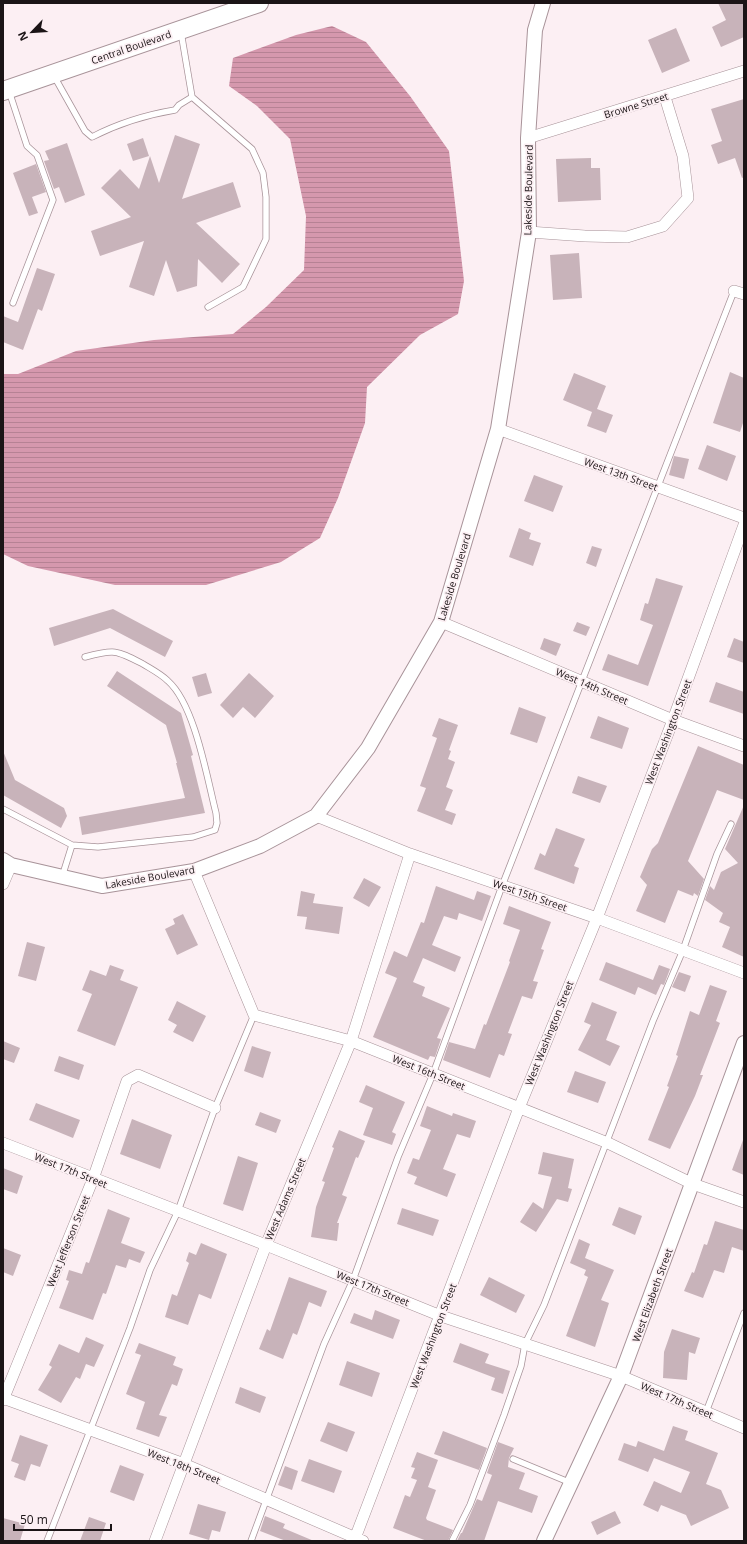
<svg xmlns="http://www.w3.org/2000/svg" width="747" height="1544" viewBox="0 0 747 1544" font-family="'Open Sans',sans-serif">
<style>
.water{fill:url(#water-rules)}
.building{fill:#c8b3ba}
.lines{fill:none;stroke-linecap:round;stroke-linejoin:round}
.service-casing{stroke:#a89399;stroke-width:7}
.minor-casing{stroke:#a89399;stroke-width:12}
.tertiary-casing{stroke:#a89399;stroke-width:16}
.primary-casing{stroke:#a89399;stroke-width:20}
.service{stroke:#fff;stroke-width:5.5}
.minor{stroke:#fff;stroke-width:11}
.tertiary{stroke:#fff;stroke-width:14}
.primary{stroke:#fff;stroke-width:18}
.labels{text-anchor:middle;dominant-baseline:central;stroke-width:3.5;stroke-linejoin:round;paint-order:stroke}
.street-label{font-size:10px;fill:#1b1416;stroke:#fceff3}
</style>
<defs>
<pattern id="water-rules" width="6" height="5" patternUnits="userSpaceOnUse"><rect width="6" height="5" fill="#d598ad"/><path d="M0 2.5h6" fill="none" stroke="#b68294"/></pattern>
</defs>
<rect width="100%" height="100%" fill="#fceff3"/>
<!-- water -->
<path class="water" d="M332 26 366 42 410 96 449 151 464 281 458 314 420 335 367 387 365 423 338 498 320 538 281 562 206 585H115L28 566 3 554V374H18L76 351 154 340 233 334 266 307 304 270 306 216 290 139 257 106 229 86 233 58 296 35Z"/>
<!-- building -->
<path class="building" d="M718 3H744V37L721 47 712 27 726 20Z
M676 28 690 61 662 73 648 40Z
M744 99V177L742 178 735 158 718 164 711 145 722 141 711 109Z
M175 135 200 144 182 199 233 182 241 207 196 223 240 264 222 283 198 259 197 286 177 292 166 260 154 296 129 287 144 241 100 256 91 231 131 217 101 188 120 169 139 189 150 156 159 183Z
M143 138 149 156 133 161 127 144Z
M67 143 85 195 65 203 59 187 54 189 44 161 49 160 45 151Z
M591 158V168H600L601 200 558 202 556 159Z
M36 164 46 192 32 197 38 213 29 216 13 173Z
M579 253 582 298 553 300 550 255Z
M37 268 55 274 42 311 38 309 23 350 3 342V316L18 322Z
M730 372 744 378V420L740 432 713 423Z
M574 373 606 386 597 409 613 415 606 433 587 426 592 412 563 400Z
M707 445 736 456 727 481 698 469Z
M674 456 689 459 684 479 669 475Z
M534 475 563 486 553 512 524 501Z
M519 528 531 533 529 539 541 543 533 566 509 557Z
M592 546 602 549 596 567 586 563Z
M656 578 683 586 648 686 602 670 608 654 638 665 653 625 640 620 645 603 648 604Z
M113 609 173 641 165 657 110 628 54 646 49 628Z
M577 622 590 627 586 636 573 631Z
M544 638 561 644 556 656 540 649Z
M734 638 744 642V663L727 657Z
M117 671 181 713 193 755 191 756 205 813 82 835 79 817 185 798 176 763H177L166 725 107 686Z
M206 673 212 693 198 697 192 677Z
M249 673 274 696 255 718 243 707 233 718 220 705Z
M716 682 744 692V714L709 702Z
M519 707 546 717 537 743 510 734Z
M598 716 629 728 622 749 590 738Z
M439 718 458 725 449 750 451 751 448 759 455 762 446 787 453 790 445 810 456 814 452 825 417 811 426 788 420 786 437 738 432 736Z
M698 746 744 765V800L717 790 688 861 704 879 698 896 694 893 693 896 678 890 665 923 636 911 647 885 640 877 652 849 658 843Z
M3 751 15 780 64 808 67 816 61 828 3 795Z
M578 776 607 786 600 803 572 793Z
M744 805V957L722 947 730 927 719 922 723 913 705 900 710 886 714 890 721 872 738 863 725 849Z
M556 828 585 839 574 866 579 868 574 884 534 869 540 853 545 856Z
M364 878 381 887 369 907 353 898Z
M436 886 474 900 477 891 491 896 482 921 459 913 457 920 444 916 432 945 461 957 455 972 423 958 413 982 425 987 422 996 450 1008 437 1038 441 1039 435 1057 430 1056 428 1060 373 1037 397 978 385 973 394 951 407 957 421 922 424 923Z
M301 891 315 894 313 903 343 907 339 934 305 929 307 917 297 916Z
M509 906 551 922 541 949 544 950 533 981 538 982 532 999 522 996 508 1033 512 1034 504 1056 499 1054 490 1078 443 1060 449 1042 475 1049 484 1024 486 1025 510 962 509 961 520 930 503 924Z
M183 914 198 945 177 955 165 929 175 924 173 919Z
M27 942 45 947 36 981 18 976Z
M606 962 653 980 659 965 670 969 664 985 661 984 656 995 638 987 635 995 599 980Z
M110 965 124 970 120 980 138 987 115 1046 77 1031 92 994 82 990 90 970 106 976Z
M679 972 691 976 685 992 672 987Z
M710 985 727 991 716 1021 720 1023 700 1075H703L695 1096 670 1149 648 1140 669 1087 667 1086 678 1056 676 1055 690 1011 699 1015Z
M177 1001 206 1016 193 1042 173 1032 177 1025 168 1020Z
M592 1002 617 1012 606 1040 620 1046 610 1066 578 1050 591 1025 584 1022Z
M3 1041 20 1048 14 1063 3 1059Z
M252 1046 271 1052 263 1078 244 1071Z
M59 1056 84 1065 79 1080 54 1071Z
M575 1071 606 1082 598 1103 567 1092Z
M366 1085 405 1102 392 1132 396 1134 392 1145 363 1135 373 1108 359 1102Z
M36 1103 80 1120 73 1138 29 1120Z
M427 1106 452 1116 453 1113 476 1121 470 1138 457 1134 443 1169 456 1174 447 1197 414 1184 417 1177 407 1173 413 1158 419 1160 431 1130 420 1126Z
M260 1112 281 1120 276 1133 255 1125Z
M132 1119 172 1135 160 1169 120 1154Z
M339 1130 365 1141 358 1158 356 1157 342 1195 347 1197 337 1223H339L337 1241 311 1237 316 1207 325 1182 322 1181 334 1148 332 1147Z
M743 1140H744V1175L732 1170Z
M543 1152 574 1159 568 1188 572 1189 568 1202 557 1199 536 1232 520 1222 533 1202 543 1209 552 1177 538 1174Z
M238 1156 258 1163 243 1211 223 1204Z
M3 1168 23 1176 17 1194 3 1189Z
M619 1207 642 1216 635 1235 612 1225Z
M402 1208 439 1220 433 1236 397 1224Z
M108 1209 130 1218 121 1243 145 1252 140 1263 129 1259 126 1268 116 1265 106 1294 103 1293 93 1320 59 1308 69 1281 66 1280 69 1270 82 1274 86 1262 89 1263Z
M715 1221 744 1230V1251L732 1247 724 1273 714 1270 703 1298 684 1291 692 1272 694 1273 704 1244 707 1245Z
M579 1239 590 1244 585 1258 614 1270 601 1300 609 1303 595 1347 566 1336 588 1277 584 1275 586 1270 570 1263Z
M201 1243 227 1254 211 1299 199 1294 188 1325 165 1317 172 1294 177 1296 189 1263 186 1261 189 1252 196 1255Z
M3 1248 21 1255 13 1276 3 1272Z
M289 1277 327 1291 321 1307 309 1302 297 1335 293 1333 283 1359 259 1349 267 1329 270 1331Z
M489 1277 525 1295 516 1313 480 1295Z
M375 1310 400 1320 393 1339 350 1323 354 1313 372 1320Z
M672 1329 700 1338 695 1354 689 1352 687 1380 663 1378 664 1352Z
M86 1337 104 1345 94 1367 86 1364 80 1379 76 1377 61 1403 38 1390 52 1367 49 1365 59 1344 79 1353Z
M139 1343 176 1357 173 1365 183 1369 177 1386 172 1384 159 1415 167 1417 159 1437 136 1429 145 1402 126 1394 141 1355 135 1353Z
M460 1343 489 1354 485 1363 510 1371 503 1394 491 1390 495 1378 453 1362Z
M347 1361 380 1373 372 1397 339 1385Z
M240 1387 266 1397 260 1413 235 1403Z
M328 1422 355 1432 347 1452 320 1441Z
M673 1426 688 1431 685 1440 718 1453 706 1484 721 1490 729 1508 691 1526 686 1515 661 1505 658 1512 643 1505 654 1481 681 1493 690 1472 654 1458 648 1472 618 1460 624 1443 636 1447 638 1441 664 1451Z
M443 1431 487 1448 479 1470 434 1454Z
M20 1435 48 1445 40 1467 31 1464 25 1481 14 1477 19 1464 11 1461Z
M498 1442 514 1448 509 1458 508 1467 525 1473 519 1489 538 1496 532 1513 498 1501 484 1541H457L461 1533H462L477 1499 482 1501 492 1475 487 1473Z
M417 1452 438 1460 428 1487 436 1490 426 1518 427 1520 453 1530 448 1541H427L393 1528 405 1495 410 1497 417 1480 411 1478 415 1468 411 1467Z
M309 1459 342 1471 334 1493 301 1481Z
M120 1465 144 1474 134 1501 110 1492Z
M285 1466 298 1471 292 1490 278 1485Z
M198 1504 226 1512 220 1532 212 1530 209 1540 189 1534Z
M615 1511 621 1523 597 1535 591 1522Z
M265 1516 285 1524 283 1528 314 1541H286L260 1531Z
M89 1517 106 1523 100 1541H80Z
M3 1518 25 1524 20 1541H3Z"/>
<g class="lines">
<defs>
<path id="service" d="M54 76 85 131 92 137C119 123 145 115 175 110L179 105 192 97 181 32
M9 91 27 146 37 155 53 200 13 303
M192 97 252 149 263 173 266 197V239L243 287 208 307
M3 809 72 845 98 847 193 837 215 830 217 823 216 813C207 778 195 705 168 681 161 674 151 669 143 664 116 650 115 649 85 657
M62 877 72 845
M706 1412 744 1313
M513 1459 571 1483
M47 1541 130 1328 150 1270 178 1211 215 1108 254 1015
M251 1541 324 1344 353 1280 398 1157 433 1074 502 886 734 291
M452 1541 470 1505 504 1415 521 1366 525 1344 544 1305 653 1021 683 950 717 854 731 824"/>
<path id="minor" d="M528 138 744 71
M529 232 585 236 627 237 663 226 688 198 683 156 665 97
M734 291 744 294
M498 429 744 518
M441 622 673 720 744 746
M316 816 410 854 597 918 744 973
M194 871 254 1015 351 1041 608 1143 693 1184 744 1202
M3 884 11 865
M3 1143 266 1245 441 1316 621 1376 744 1428
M3 1398 184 1464 363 1541
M3 1400 93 1179 127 1081 138 1075 215 1108
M155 1541 266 1245 351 1041 410 854
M354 1541 519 1108 597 918 673 720 744 525"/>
<path id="tertiary" d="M3 860 11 865 102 886 194 871 260 846 316 816 368 748 441 622 498 429 529 232 528 138 535 30 543 3
M544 1541 621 1376 744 1043"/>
<path id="primary" d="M3 91 259 3"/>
</defs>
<!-- service casing -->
<use href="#service" class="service-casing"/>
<!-- minor casing -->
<use href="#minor" class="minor-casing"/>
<!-- tertiary casing -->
<use href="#tertiary" class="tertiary-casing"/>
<!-- primary casing -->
<use href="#primary" class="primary-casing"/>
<!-- service -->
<use href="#service" class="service"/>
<!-- minor -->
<use href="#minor" class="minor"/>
<!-- tertiary -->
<use href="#tertiary" class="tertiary"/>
<!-- primary -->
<use href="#primary" class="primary"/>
</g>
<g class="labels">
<!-- street labels -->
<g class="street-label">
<text transform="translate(131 47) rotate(-19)">Central Boulevard</text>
<text transform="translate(636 105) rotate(-17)">Browne Street</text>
<text transform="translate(528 190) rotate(-89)">Lakeside Boulevard</text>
<text transform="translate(621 474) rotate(20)">West 13th Street</text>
<text transform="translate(454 577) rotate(-73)">Lakeside Boulevard</text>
<text transform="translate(592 686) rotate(23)">West 14th Street</text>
<text transform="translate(668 732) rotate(-69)">West Washington Street</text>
<text transform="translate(150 877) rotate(-10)">Lakeside Boulevard</text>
<text transform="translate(530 895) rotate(19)">West 15th Street</text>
<text transform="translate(549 1033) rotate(-68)">West Washington Street</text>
<text transform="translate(429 1072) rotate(22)">West 16th Street</text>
<text transform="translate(71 1170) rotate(22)">West 17th Street</text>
<text transform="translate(285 1199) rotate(-67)">West Adams Street</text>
<text transform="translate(68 1241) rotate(-68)">West Jefferson Street</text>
<text transform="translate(373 1288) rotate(22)">West 17th Street</text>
<text transform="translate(652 1295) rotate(-70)">West Elizabeth Street</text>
<text transform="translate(433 1336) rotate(-69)">West Washington Street</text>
<text transform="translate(677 1400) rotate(23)">West 17th Street</text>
<text transform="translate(184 1466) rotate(22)">West 18th Street</text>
</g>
</g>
<!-- border -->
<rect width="747" height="1544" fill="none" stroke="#1b1416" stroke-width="8"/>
<!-- north arrow -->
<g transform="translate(32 32) rotate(245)" stroke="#fceff3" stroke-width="3" paint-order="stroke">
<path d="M0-3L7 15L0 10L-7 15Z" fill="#1b1416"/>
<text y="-6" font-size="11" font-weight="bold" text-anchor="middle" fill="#1b1416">N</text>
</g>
<!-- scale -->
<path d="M14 1524v6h97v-6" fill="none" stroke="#1b1416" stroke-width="2"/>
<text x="20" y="1524" font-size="12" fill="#1b1416" stroke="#fceff3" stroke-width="3" paint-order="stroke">50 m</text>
</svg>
